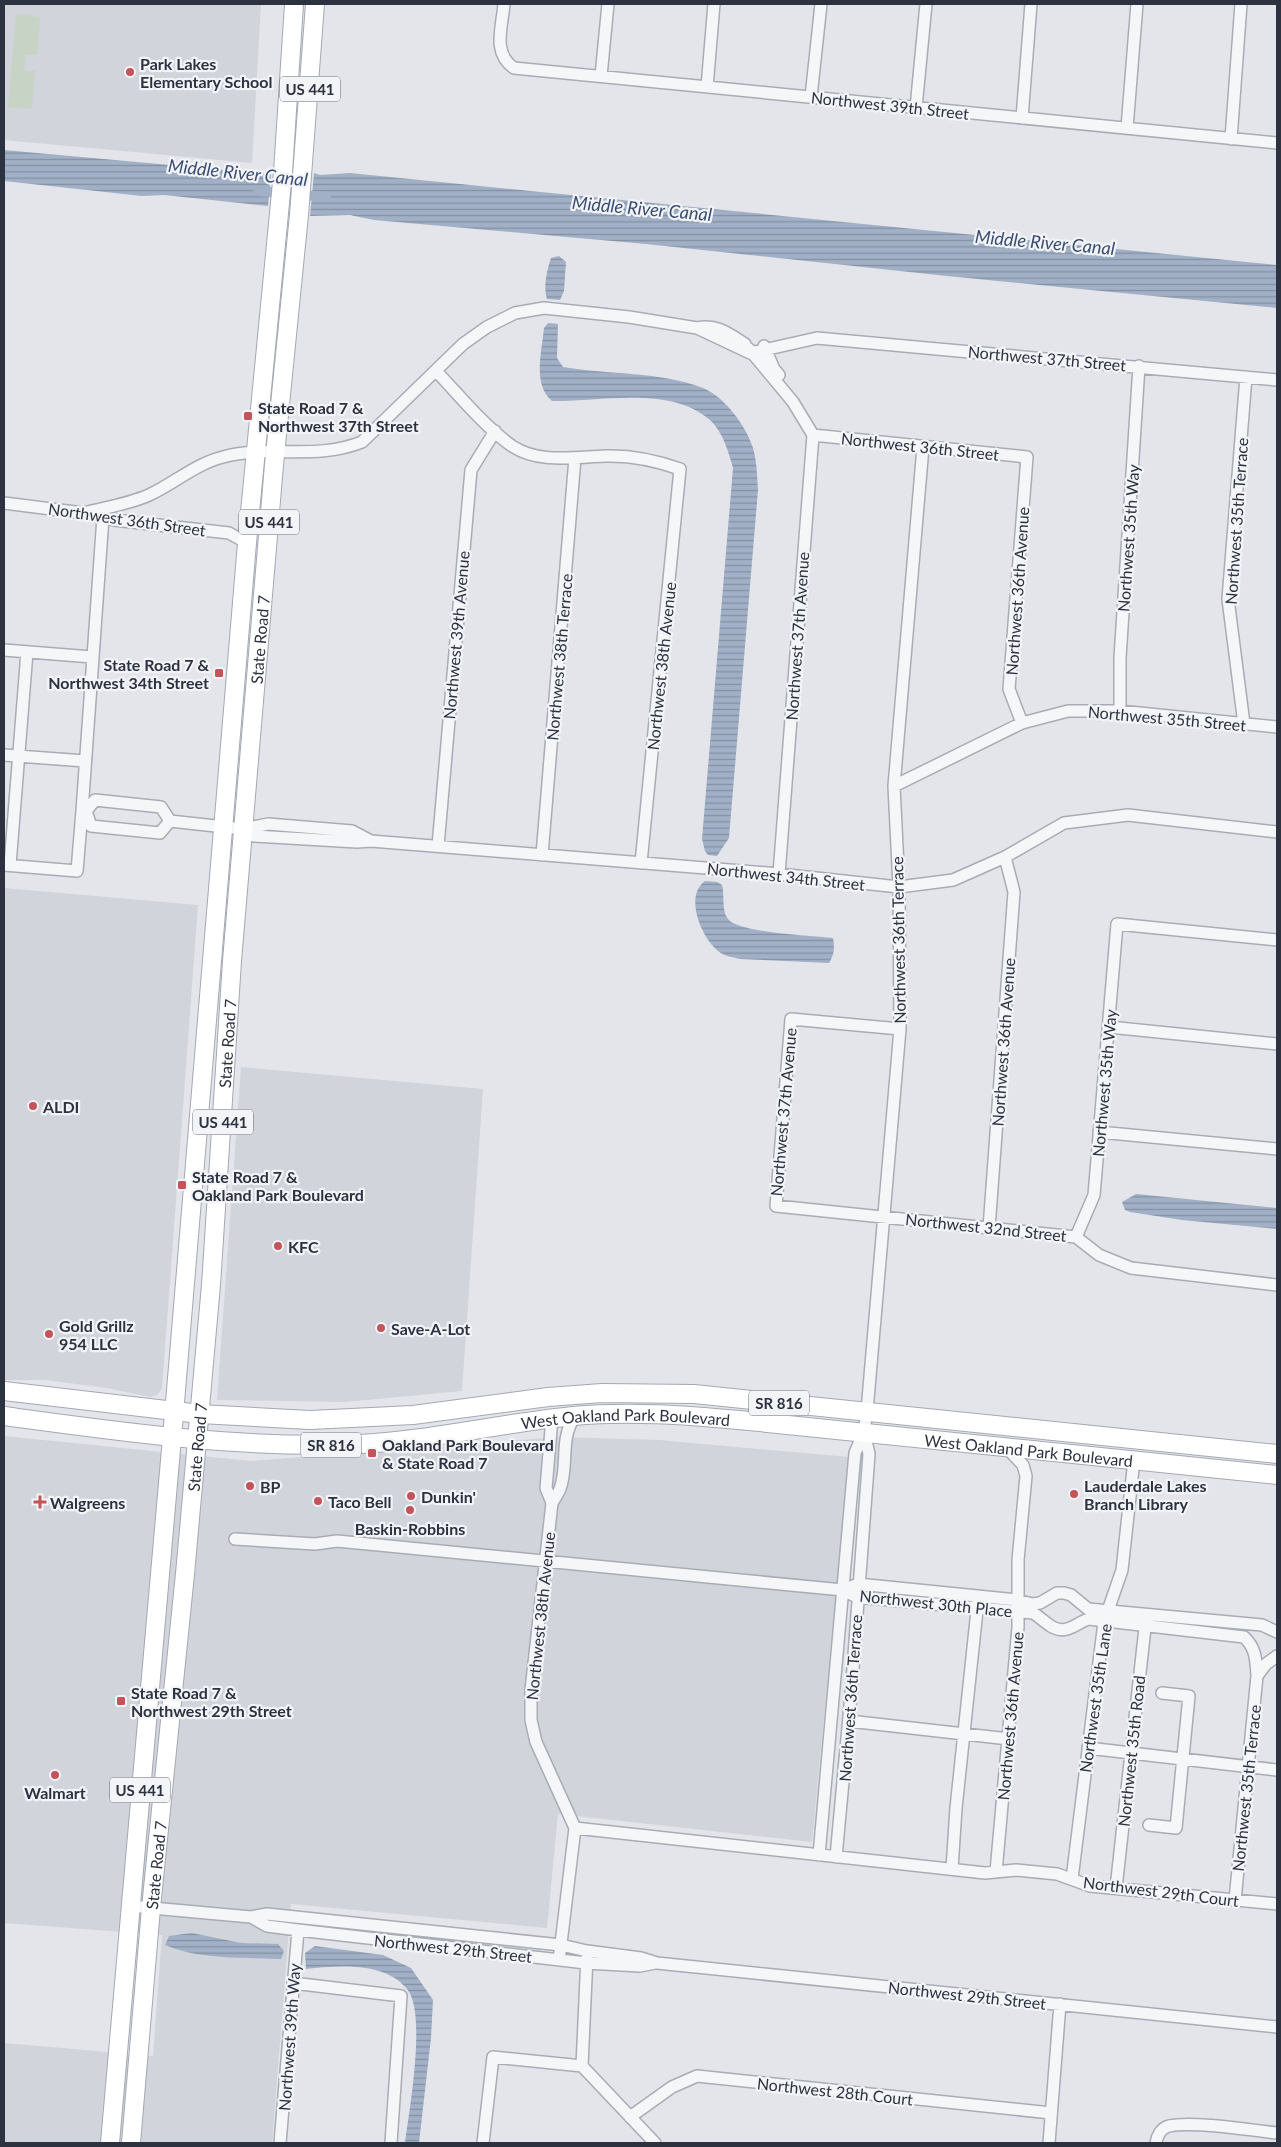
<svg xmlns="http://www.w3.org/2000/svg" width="1281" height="2147" viewBox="0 0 1281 2147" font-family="Lato,sans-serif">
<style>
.built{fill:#d1d4db}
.pitch{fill:#c7d3c5}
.water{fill:url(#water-rules)}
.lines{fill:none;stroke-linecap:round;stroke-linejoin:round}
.canal{stroke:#a1b0c6;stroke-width:10}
.minor-casing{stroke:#a8acb4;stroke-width:14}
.primary-casing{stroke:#a3a8b4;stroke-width:20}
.minor{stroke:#f5f6f8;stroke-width:11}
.primary{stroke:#fff;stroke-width:18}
.poi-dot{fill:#c3545a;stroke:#f2f4f7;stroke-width:2}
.labels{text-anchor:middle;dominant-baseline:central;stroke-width:4.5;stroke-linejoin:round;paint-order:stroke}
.shield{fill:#f2f4f7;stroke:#676c77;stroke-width:1}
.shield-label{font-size:15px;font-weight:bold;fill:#2c3240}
.poi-label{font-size:16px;font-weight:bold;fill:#2c3240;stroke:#f2f4f7;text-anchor:start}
.street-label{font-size:16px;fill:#2c3240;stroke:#f2f4f7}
.water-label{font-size:18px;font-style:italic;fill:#3a4d71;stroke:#f2f4f7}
</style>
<defs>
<pattern id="water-rules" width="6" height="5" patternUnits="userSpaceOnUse" patternTransform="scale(1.25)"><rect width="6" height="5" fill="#a1b0c6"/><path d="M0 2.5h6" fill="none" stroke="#8390a2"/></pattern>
</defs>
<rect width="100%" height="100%" fill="#e3e5ea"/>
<!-- built -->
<path class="built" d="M4 4H261L252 163 4 140Z
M4 888 198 905 162 1389 157 1395 150 1397 107 1388 45 1380H4Z
M241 1067 483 1089 462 1391 345 1402 217 1400Z
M4 1436 251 1461 558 1437 659 1440 849 1457 812 1842 558 1814 547 1928 291 1904 272 2143H4V2043L153 2056 162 1935 4 1923Z"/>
<!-- pitch -->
<path class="pitch" d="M16 14 40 17 37 55H26L24 71H35L32 109 8 107Z"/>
<!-- water -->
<path class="water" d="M4 150 271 174 268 206 164 195 142 196 4 181Z
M314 173 320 175 350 173 1277 265V308L947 276 646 244 374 220 350 215 310 216Z
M559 256 566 262 564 291 560 300 547 299C543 287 547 270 551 258Z
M548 323 558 324 557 358 563 367C609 375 659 371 703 388 725 397 746 426 753 448 757 462 757 476 758 490L729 838 717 856 708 855 705 851 702 839 733 468C728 451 723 432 710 420 670 385 600 402 552 401 532 384 542 351 544 328Z
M705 881 717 882 722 885C725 896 721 910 728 919 738 933 814 936 833 938 835 948 834 955 829 963L740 959C732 957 724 956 718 951 701 937 684 896 705 881Z
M1136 1194 1277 1208V1229L1182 1220 1130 1212 1125 1210 1122 1202Z
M192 1933 241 1943 278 1944 284 1951 281 1959C243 1957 200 1960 165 1945L169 1936Z
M315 1946 383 1955 411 1968 433 2000 431 2038 419 2143H405C409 2112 427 2012 407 1989 384 1961 337 1966 306 1969L305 1953Z"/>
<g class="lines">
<!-- canal -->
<path class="canal" d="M258 191 326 197"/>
<defs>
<path id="minor" d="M504 4C502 28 492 53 514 68L1277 143
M601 76 608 4
M707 87 714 4
M811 97 821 4
M916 108 926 4
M1022 118 1031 4
M1127 128 1137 4
M1231 139 1241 4
M697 328C717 324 728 333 745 344
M764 346 774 369 779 375
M749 349 793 402 813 435 779 874
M436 371C459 395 485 427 512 446 539 464 575 457 605 456 632 455 655 460 680 469L641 863
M813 435 1027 457 1009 689 1022 723
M4 503 83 513 114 520 229 533 247 543
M83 513C104 508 129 504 149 495 175 483 195 464 223 457 271 444 314 461 362 442L463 344 487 327 515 313 544 308 629 317 697 328 750 353 817 338 1277 380
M4 650 92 657
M1120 711V658L1139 366
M1244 724 1228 599 1246 377
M4 755 85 761
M894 786 1022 723 1068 711H1120L1277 727
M82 811 103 517
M170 821 243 829 268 824 352 831 371 841
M243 829 254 836 357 842 371 841 779 874 899 887 953 880 1005 857 1064 823 1128 815 1277 832
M438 846 471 470 495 431
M542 855 575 458
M4 865 77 871 82 811H86L95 800 161 807 170 821 160 833 91 826 86 811
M10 865 27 652
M1109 1027 1277 1044
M900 1029 791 1019 776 1206 1076 1237 1099 1255 1131 1268 1277 1285
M1099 1132 1277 1149
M989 1228 1014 892 1005 857
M1076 1237 1094 1195 1117 924 1277 940
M552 1503 546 1488 552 1418
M235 1539 315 1544 337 1541 843 1590 857 1597 1033 1613C1044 1619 1053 1633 1067 1629 1075 1627 1081 1621 1089 1619L1244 1637C1256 1648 1256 1660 1257 1676L1235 1900
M843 1590 858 1584 1017 1600 1032 1604 1040 1603 1057 1593H1064L1071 1595 1088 1609 1262 1625 1277 1632
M1257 1676 1266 1664 1277 1656
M849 1721 1009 1739
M1088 1748 1277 1770
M1149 1825 1176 1828 1189 1696 1162 1693
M575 1828 985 1873 1016 1870 1057 1874 1090 1886 1277 1904
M819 1855 855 1453 864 1432 867 1411 900 1029 899 887 894 786 923 447
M836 1857 851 1695 869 1454 864 1432
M952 1869 956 1808 978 1601
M996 1872 1018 1627V1560L1026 1476 1023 1465 1006 1447
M1072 1879 1104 1622 1122 1570 1134 1460
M1116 1888 1146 1619
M130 1906 251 1917 267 1914 561 1945 587 1951 641 1958 657 1963 1277 2027
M251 1917 267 1926 298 1930 586 1963 640 1966 655 1963
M559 1960 575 1828 536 1742 531 1720V1690L552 1503C554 1499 558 1494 560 1489 569 1465 559 1439 575 1416
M293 1983 401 1996 391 2143
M582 2066 587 1956
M630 2117 672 2087 697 2076 1051 2113
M280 2143 298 1930
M483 2143 493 2057 582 2066 655 2143
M1049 2143 1060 2004
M1156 2143C1157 2136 1161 2128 1169 2126 1193 2121 1250 2130 1277 2133"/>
<g id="primary">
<path d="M4 1391 200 1414 310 1420 413 1415 548 1397 602 1393 694 1394 1277 1454"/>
<path id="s1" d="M4 1416C122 1432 241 1449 360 1444 432 1440 502 1423 573 1416 628 1411 684 1415 739 1420L1277 1475"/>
<path d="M110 2143 172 1438 247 543 283 172 294 4"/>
<path id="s2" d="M131 2143 151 1908 185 1574 211 1285 232 961 274 465 299 215 315 4"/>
</g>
</defs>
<!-- minor casing -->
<use href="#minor" class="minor-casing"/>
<!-- primary casing -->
<use href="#primary" class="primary-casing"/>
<!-- minor -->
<use href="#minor" class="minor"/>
<!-- primary -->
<use href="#primary" class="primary"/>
</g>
<!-- markers -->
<g class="poi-dot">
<circle cx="130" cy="72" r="5"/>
<rect x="243" y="411" width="10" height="10" rx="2.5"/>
<rect x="214" y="668" width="10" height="10" rx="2.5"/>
<circle cx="33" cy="1106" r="5"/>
<rect x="177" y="1180" width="10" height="10" rx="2.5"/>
<circle cx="278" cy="1246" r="5"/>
<circle cx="381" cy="1328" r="5"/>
<circle cx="49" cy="1334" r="5"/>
<rect x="367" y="1448" width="10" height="10" rx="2.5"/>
<circle cx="250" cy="1486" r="5"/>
<circle cx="1074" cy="1494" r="5"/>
<circle cx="411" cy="1496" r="5"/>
<circle cx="318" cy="1501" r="5"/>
<path d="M37.5 1494.5h5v5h5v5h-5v5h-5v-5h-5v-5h5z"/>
<circle cx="410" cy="1510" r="5"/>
<rect x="116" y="1696" width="10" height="10" rx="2.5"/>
<circle cx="55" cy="1775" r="5"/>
</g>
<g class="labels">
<!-- shield labels -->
<g class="shield">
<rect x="280" y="76.5" width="60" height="25" rx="4"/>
<rect x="239" y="509.5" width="60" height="25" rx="4"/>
<rect x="193" y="1109.5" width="60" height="25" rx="4"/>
<rect x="749" y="1390.5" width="60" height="25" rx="4"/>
<rect x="301" y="1432.5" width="60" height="25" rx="4"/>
<rect x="110" y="1777.5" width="60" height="25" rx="4"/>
</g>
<g class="shield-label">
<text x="310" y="89">US 441</text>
<text x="269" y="522">US 441</text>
<text x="223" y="1122">US 441</text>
<text x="779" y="1403">SR 816</text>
<text x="331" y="1445">SR 816</text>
<text x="140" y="1790">US 441</text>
</g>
<!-- poi labels -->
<g class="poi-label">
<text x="140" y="63">Park Lakes<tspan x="140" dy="18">Elementary School</tspan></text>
<text x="258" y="407">State Road 7 &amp;<tspan x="258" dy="18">Northwest 37th Street</tspan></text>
<text x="209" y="664" text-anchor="end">State Road 7 &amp;<tspan x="209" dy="18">Northwest 34th Street</tspan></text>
<text x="43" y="1106">ALDI</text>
<text x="192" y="1176">State Road 7 &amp;<tspan x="192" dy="18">Oakland Park Boulevard</tspan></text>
<text x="288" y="1246">KFC</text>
<text x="59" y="1325">Gold Grillz<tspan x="59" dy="18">954 LLC</tspan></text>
<text x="391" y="1328">Save-A-Lot</text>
<text x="382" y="1444">Oakland Park Boulevard<tspan x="382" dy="18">&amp; State Road 7</tspan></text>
<text x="1084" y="1485">Lauderdale Lakes<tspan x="1084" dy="18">Branch Library</tspan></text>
<text x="260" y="1486">BP</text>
<text x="421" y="1496">Dunkin'</text>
<text x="328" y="1501">Taco Bell</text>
<text x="50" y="1502">Walgreens</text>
<text x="410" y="1528" text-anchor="middle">Baskin-Robbins</text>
<text x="131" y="1692">State Road 7 &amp;<tspan x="131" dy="18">Northwest 29th Street</tspan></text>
<text x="55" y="1792" text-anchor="middle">Walmart</text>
</g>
<!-- street labels -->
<g class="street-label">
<text transform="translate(890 105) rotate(6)">Northwest 39th Street</text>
<text transform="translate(1047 358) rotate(5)">Northwest 37th Street</text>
<text transform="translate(920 446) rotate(6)">Northwest 36th Street</text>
<text transform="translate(127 519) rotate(8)">Northwest 36th Street</text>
<text transform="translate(1236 521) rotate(-86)">Northwest 35th Terrace</text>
<text transform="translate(1128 538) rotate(-86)">Northwest 35th Way</text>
<text transform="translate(1017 591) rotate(-86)">Northwest 36th Avenue</text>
<text transform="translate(456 635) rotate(-85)">Northwest 39th Avenue</text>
<text transform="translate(797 636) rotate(-86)">Northwest 37th Avenue</text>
<text stroke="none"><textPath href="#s2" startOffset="1509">State Road 7</textPath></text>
<text transform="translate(559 657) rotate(-85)">Northwest 38th Terrace</text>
<text transform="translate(661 666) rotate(-84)">Northwest 38th Avenue</text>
<text transform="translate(1167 718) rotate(5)">Northwest 35th Street</text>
<text transform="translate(786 876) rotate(6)">Northwest 34th Street</text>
<text transform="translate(898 940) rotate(-91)">Northwest 36th Terrace</text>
<text transform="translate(1003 1042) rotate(-86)">Northwest 36th Avenue</text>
<text stroke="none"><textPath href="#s2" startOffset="1104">State Road 7</textPath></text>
<text transform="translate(1104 1083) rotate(-85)">Northwest 35th Way</text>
<text transform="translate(783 1112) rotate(-85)">Northwest 37th Avenue</text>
<text transform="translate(986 1227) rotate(6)">Northwest 32nd Street</text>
<text stroke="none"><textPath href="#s1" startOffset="625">West Oakland Park Boulevard</textPath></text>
<text stroke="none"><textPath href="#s2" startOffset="699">State Road 7</textPath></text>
<text stroke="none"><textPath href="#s1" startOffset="1030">West Oakland Park Boulevard</textPath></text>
<text transform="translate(936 1603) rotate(6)">Northwest 30th Place</text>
<text transform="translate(540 1616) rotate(-84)">Northwest 38th Avenue</text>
<text transform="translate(850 1698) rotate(-86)">Northwest 36th Terrace</text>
<text transform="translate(1095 1698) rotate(-82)">Northwest 35th Lane</text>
<text transform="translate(1010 1716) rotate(-85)">Northwest 36th Avenue</text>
<text transform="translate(1131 1751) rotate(-84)">Northwest 35th Road</text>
<text transform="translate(1246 1788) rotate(-84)">Northwest 35th Terrace</text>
<text stroke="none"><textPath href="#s2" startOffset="279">State Road 7</textPath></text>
<text transform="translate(1161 1891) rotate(7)">Northwest 29th Court</text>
<text transform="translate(453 1948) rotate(6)">Northwest 29th Street</text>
<text transform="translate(967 1995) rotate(6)">Northwest 29th Street</text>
<text transform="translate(289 2037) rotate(-86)">Northwest 39th Way</text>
<text transform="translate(835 2091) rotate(6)">Northwest 28th Court</text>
</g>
<!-- water labels -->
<g class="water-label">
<text transform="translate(238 172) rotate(6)">Middle River Canal</text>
<text transform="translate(642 208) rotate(5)">Middle River Canal</text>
<text transform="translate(1045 242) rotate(5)">Middle River Canal</text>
</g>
</g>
<!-- border -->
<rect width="1281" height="2147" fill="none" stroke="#2c3240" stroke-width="10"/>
</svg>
